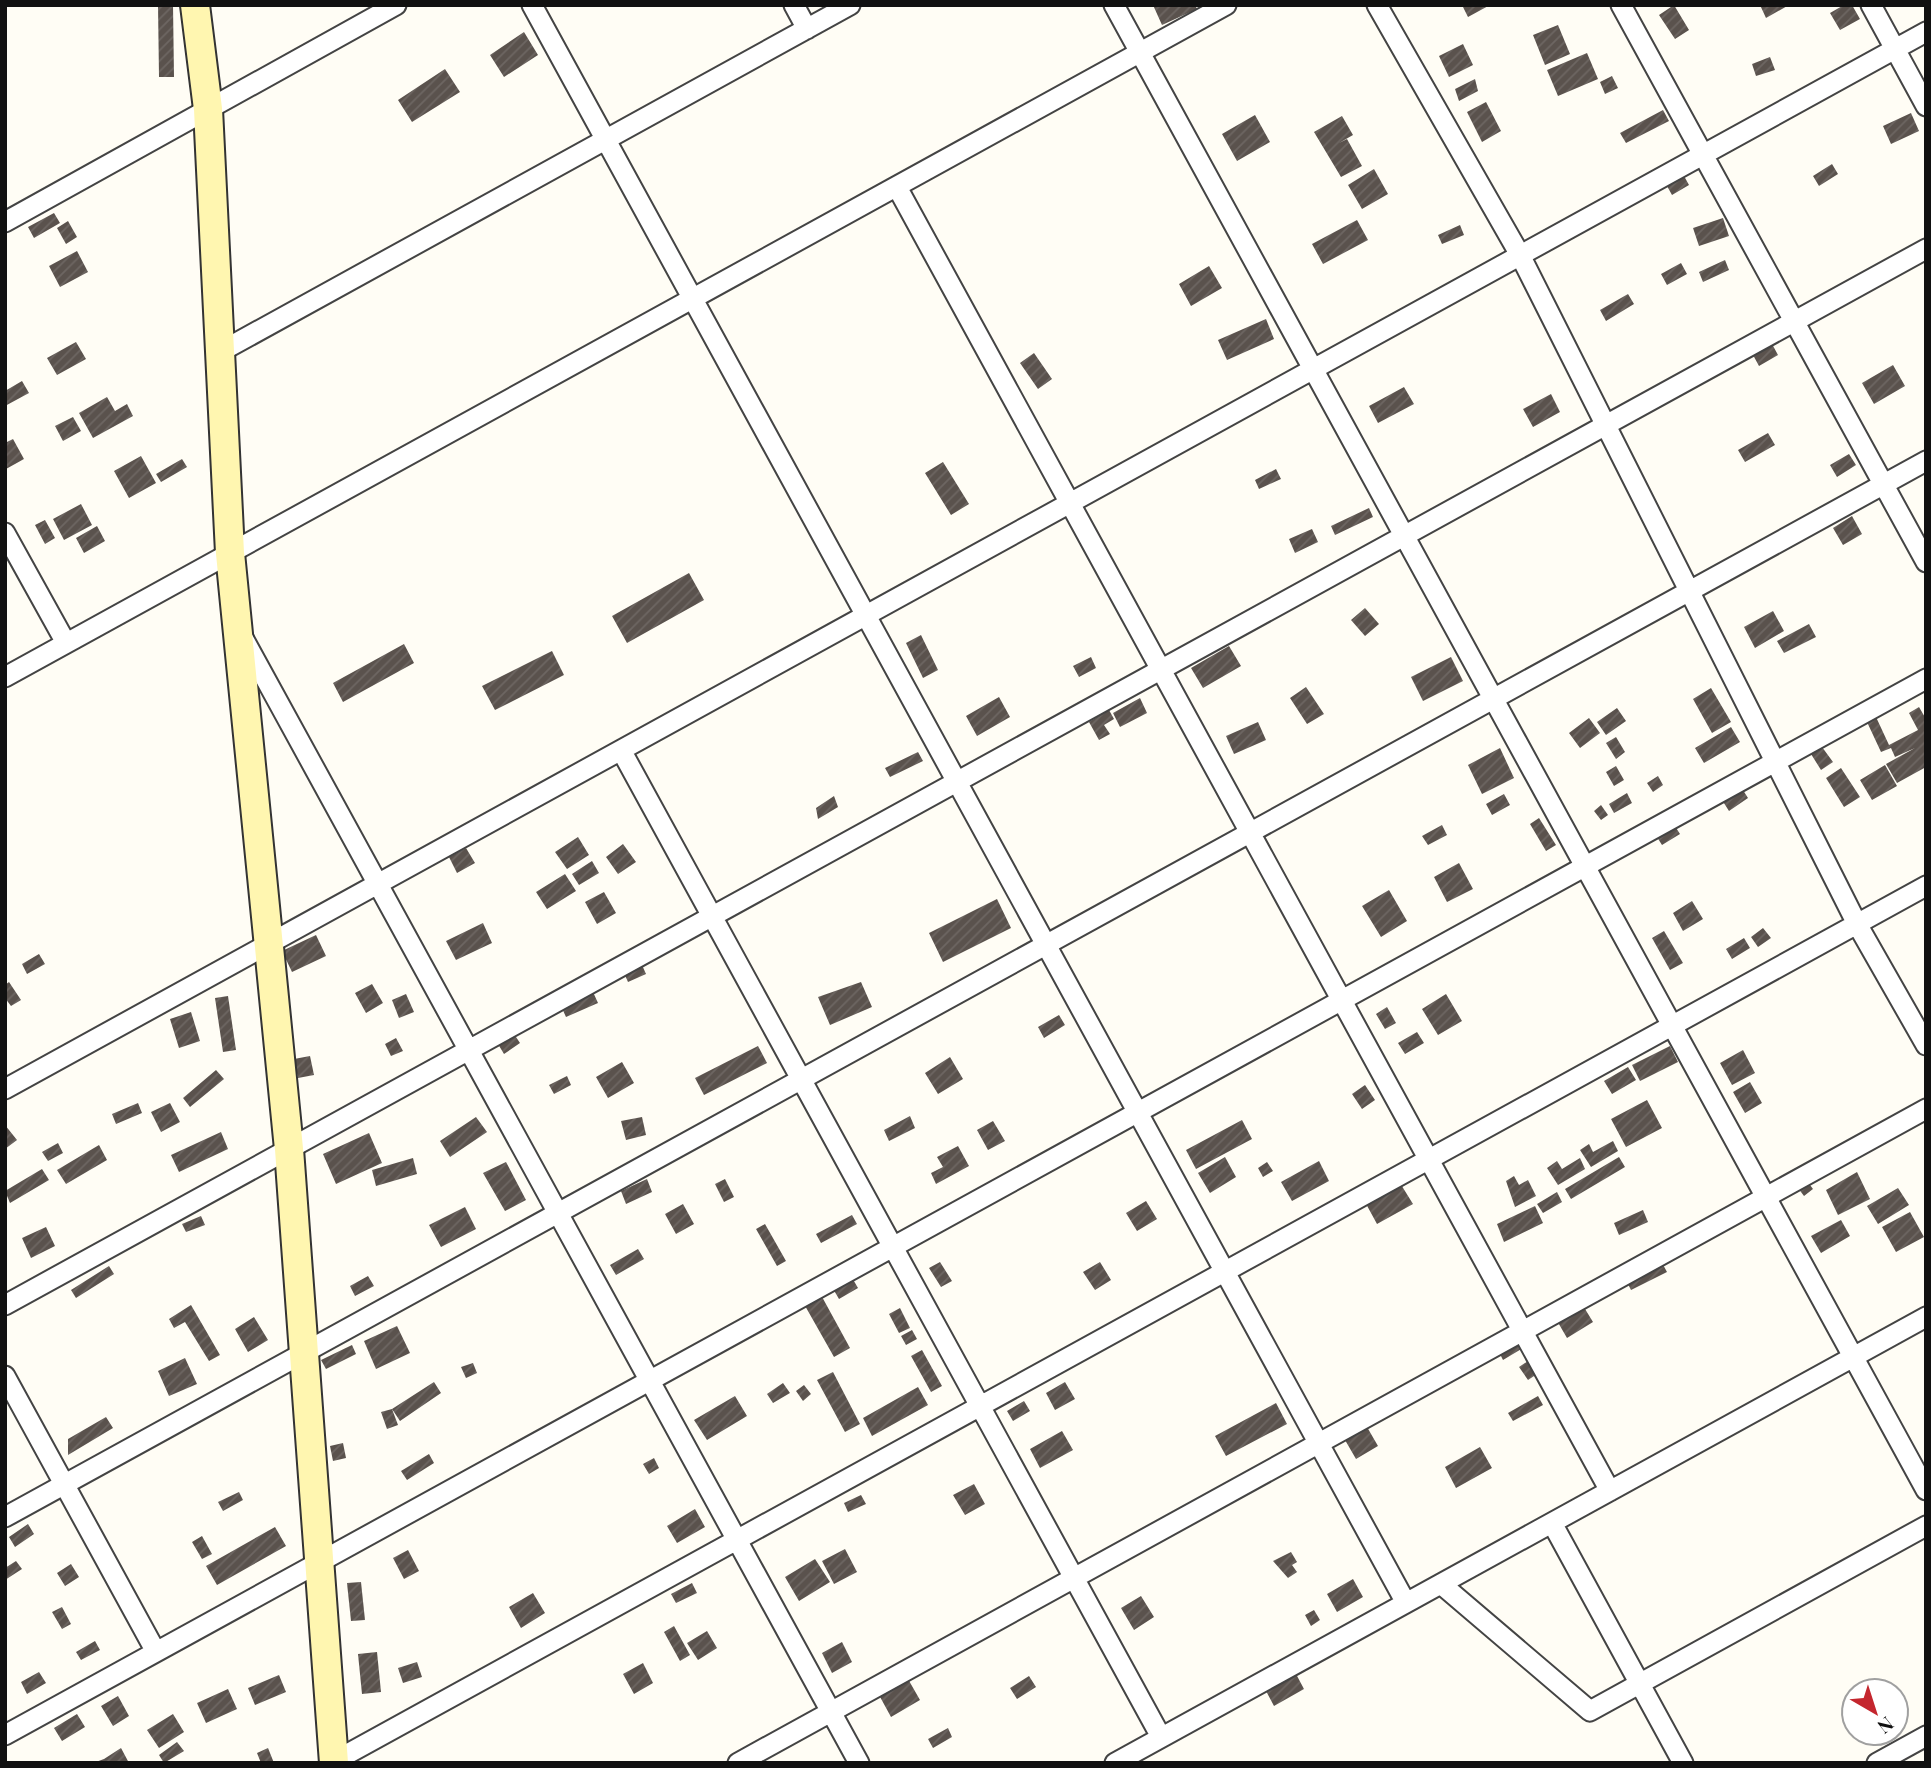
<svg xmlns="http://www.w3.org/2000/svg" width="1931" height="1768" viewBox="0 0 1931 1768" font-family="'Playfair Display',serif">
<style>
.building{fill:url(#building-hatch)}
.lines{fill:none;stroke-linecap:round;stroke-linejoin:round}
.street-casing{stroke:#444;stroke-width:23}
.secondary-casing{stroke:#333;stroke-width:32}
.street{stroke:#fff;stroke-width:19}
.secondary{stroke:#fff6b0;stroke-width:28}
</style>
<defs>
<pattern id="building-hatch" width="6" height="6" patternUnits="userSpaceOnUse" patternTransform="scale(1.75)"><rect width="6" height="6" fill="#5a524d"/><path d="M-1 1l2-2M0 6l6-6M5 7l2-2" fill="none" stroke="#6d6662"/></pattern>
</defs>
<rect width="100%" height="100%" fill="#fffdf5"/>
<!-- building -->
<path class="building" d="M158 5H173L174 77H159Z
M1153 5H1195L1197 9 1162 25Z
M1462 5H1490L1468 17Z
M1674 5 1689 30 1675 39 1659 15Z
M1760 5H1789L1766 18Z
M1844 5H1852L1860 19 1840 30 1830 13Z
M1558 25 1570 54 1545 65 1533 35Z
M524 32 538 55 504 77 490 55Z
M1463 44 1473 65 1449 77 1439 56Z
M1587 53 1598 79 1558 96 1547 70Z
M1770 57 1775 70 1756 76 1752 64Z
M445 69 460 92 412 122 398 100Z
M1612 76 1618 88 1605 94 1600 82Z
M1475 79 1478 91 1459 101 1455 89Z
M1486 102 1501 131 1482 142 1467 112Z
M1663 110 1669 121 1626 143 1620 133Z
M1911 113 1919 131 1891 144 1883 126Z
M1255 115 1270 142 1237 161 1222 134Z
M1342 116 1353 135 1339 143 1347 139 1362 166 1341 177 1314 132Z
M1832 164 1838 174 1819 186 1813 176Z
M1374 169 1388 194 1362 209 1348 185Z
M1684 176 1689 185 1672 195 1667 186Z
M54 213 60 223 34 238 28 227Z
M1723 218 1729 236 1699 246 1693 228Z
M1357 220 1368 240 1323 264 1312 244Z
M68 221 77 237 66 244 57 228Z
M1460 225 1464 235 1442 244 1438 235Z
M77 251 88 272 60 287 49 266Z
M1725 260 1729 270 1703 282 1699 272Z
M1681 263 1687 274 1667 285 1661 274Z
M1209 266 1222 288 1191 306 1179 284Z
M1628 294 1634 304 1606 321 1600 310Z
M1266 319 1274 339 1227 360 1218 340Z
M76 342 86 359 57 375 47 358Z
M1772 344 1778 355 1759 366 1753 355Z
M1034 353 1052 379 1038 389 1020 363Z
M1893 365 1905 386 1874 404 1862 383Z
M22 381 29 393 5 406V391Z
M1404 387 1414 404 1378 423 1369 406Z
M1551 394 1560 412 1533 427 1523 409Z
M107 397 115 411 127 404 133 416 93 438 79 413Z
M73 417 81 431 63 441 55 426Z
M1768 433 1775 445 1745 462 1738 450Z
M13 439 24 459 6 469 5 443Z
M1849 454 1856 465 1837 477 1830 465Z
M141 456 156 483 129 498 114 471Z
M182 459 187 467 161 482 156 474Z
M943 462 969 504 951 515 925 473Z
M1276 469 1281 479 1259 489 1255 480Z
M81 504 92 525 64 540 53 519Z
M1369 508 1373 517 1335 535 1331 526Z
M1852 516 1862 534 1843 545 1833 528Z
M45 520 55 538 45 544 35 525Z
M97 526 105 541 84 553 76 538Z
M1312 529 1318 542 1295 553 1289 539Z
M689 573 704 600 627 643 612 616Z
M1365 608 1379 624 1365 636 1351 620Z
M1773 611 1784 631 1755 648 1744 627Z
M1809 624 1816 637 1784 653 1777 641Z
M921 635 938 670 923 678 906 643Z
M404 644 414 663 343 702 333 683Z
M1229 646 1241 666 1203 688 1191 668Z
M552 651 564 675 495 710 482 686Z
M1091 657 1096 668 1079 677 1073 666Z
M1451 657 1463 681 1423 701 1411 677Z
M1306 687 1324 714 1307 724 1290 698Z
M1711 688 1731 722 1712 733 1693 699Z
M999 697 1010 717 977 736 966 716Z
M1140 698 1147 713 1120 727 1113 713Z
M1919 707 1926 719V767L1897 783 1886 764 1915 748 1895 757 1891 748 1881 752 1867 722 1876 717 1889 745 1918 730 1909 713Z
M1617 708 1626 721 1606 735 1597 722Z
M1109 710 1114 719 1104 725 1110 734 1099 740 1089 722Z
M1589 718 1600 733 1580 748 1569 733Z
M1258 722 1266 740 1234 754 1226 736Z
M1731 727 1740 742 1704 763 1695 748Z
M1616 737 1625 752 1616 759 1606 743Z
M1822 747 1833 762 1821 770 1811 754Z
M1500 748 1514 778 1482 794 1468 765Z
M918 752 923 761 890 777 885 768Z
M1885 765 1897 786 1872 800 1860 780Z
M1616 766 1624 780 1614 786 1606 772Z
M1841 768 1860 797 1844 807 1826 778Z
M1658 776 1663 785 1653 792 1647 783Z
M1741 787 1748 798 1729 811 1722 800Z
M1627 793 1632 803 1614 813 1609 804Z
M1504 794 1510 805 1492 815 1486 804Z
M834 796 838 807 818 819 816 808Z
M1601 805 1608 815 1601 820 1594 811Z
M1539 818 1556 845 1546 851 1530 824Z
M1673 823 1680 834 1662 845 1655 834Z
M1442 825 1447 835 1428 845 1422 836Z
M578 837 589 855 567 869 555 852Z
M623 844 636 862 618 874 606 857Z
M466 848 475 863 457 873 449 857Z
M592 861 599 873 579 885 572 874Z
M1459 863 1473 889 1447 902 1434 877Z
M565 874 576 891 547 909 536 892Z
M1389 890 1407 921 1381 937 1362 906Z
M604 892 616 913 597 924 585 902Z
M997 899 1011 928 943 962 929 933Z
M1692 901 1703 919 1683 931 1673 913Z
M483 923 492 943 456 960 446 941Z
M1763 928 1771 938 1758 947 1751 937Z
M1664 931 1683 963 1670 970 1652 938Z
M316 935 326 956 292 972 282 951Z
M1744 938 1750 948 1732 959 1726 949Z
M39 954 45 964 27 974 22 964Z
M642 965 646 974 628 982 624 973Z
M9 982 21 1000 11 1006 5 998V985Z
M861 982 872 1007 830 1025 818 997Z
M372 984 383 1003 366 1013 355 993Z
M593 992 598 1003 566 1017 561 1006Z
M406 994 414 1012 399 1018 392 1000Z
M1446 994 1462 1021 1438 1035 1422 1009Z
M228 996 236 1050 223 1052 215 998Z
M1387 1007 1396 1023 1385 1029 1376 1014Z
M191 1012 200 1041 179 1048 170 1019Z
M1059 1015 1065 1025 1044 1038 1038 1027Z
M1417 1032 1424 1043 1405 1054 1398 1043Z
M514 1034 520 1043 504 1054 498 1044Z
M396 1038 403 1051 391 1056 385 1044Z
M758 1046 767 1063 704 1095 695 1078Z
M1670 1046 1678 1062 1640 1081 1632 1065Z
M1743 1050 1755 1073 1732 1085 1720 1063Z
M310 1056 314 1075 298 1078 294 1059Z
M950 1057 963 1079 938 1094 925 1073Z
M622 1062 634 1083 608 1098 596 1077Z
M1628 1067 1636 1080 1612 1094 1604 1081Z
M216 1070 224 1079 190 1107 183 1098Z
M567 1076 571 1085 554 1094 549 1085Z
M1750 1082 1762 1103 1745 1113 1733 1092Z
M1365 1085 1375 1100 1362 1109 1352 1094Z
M1647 1100 1662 1128 1626 1147 1611 1119Z
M138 1103 142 1113 116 1124 112 1114Z
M170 1103 180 1122 161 1132 151 1112Z
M910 1116 915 1128 889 1141 884 1130Z
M476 1117 487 1132 450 1157 440 1141Z
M642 1117 646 1135 626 1140 621 1121Z
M1242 1120 1252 1139 1196 1169 1186 1150Z
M993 1121 1005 1141 988 1150 977 1130Z
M5 1125 17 1140 5 1149Z
M221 1132 228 1149 179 1172 171 1155Z
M369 1133 382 1163 336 1184 323 1154Z
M1613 1141 1618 1151 1591 1167 1580 1150 1589 1144 1593 1152Z
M58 1143 63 1153 48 1161 42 1152Z
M99 1145 107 1160 66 1184 57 1170Z
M958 1146 969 1166 936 1184 931 1173 943 1167 937 1157Z
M1225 1157 1236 1177 1210 1193 1198 1173Z
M1619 1157 1625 1167 1571 1199 1565 1189Z
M413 1158 417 1174 376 1186 372 1170Z
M1580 1158 1585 1169 1558 1185 1547 1168 1557 1161 1562 1169Z
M1319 1161 1329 1181 1292 1201 1281 1182Z
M506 1162 526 1200 505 1211 483 1173Z
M1267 1162 1273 1171 1263 1177 1258 1168Z
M42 1169 49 1180 10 1203 5 1191Z
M1857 1172 1870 1199 1838 1215 1826 1190Z
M1514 1176 1519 1185 1528 1180 1536 1196 1515 1207 1506 1181Z
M647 1179 652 1192 626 1204 621 1191Z
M725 1179 734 1197 724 1202 715 1184Z
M1807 1181 1813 1189 1804 1196 1798 1188Z
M1400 1183 1413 1204 1377 1224 1365 1202Z
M1898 1188 1909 1205 1878 1224 1867 1206Z
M1557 1192 1562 1202 1543 1213 1537 1204Z
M1146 1201 1157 1219 1137 1231 1126 1213Z
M683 1204 694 1224 676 1234 665 1214Z
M1535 1206 1543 1223 1504 1242 1497 1224Z
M465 1207 476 1229 441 1247 429 1225Z
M1643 1210 1648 1222 1619 1235 1614 1223Z
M1910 1212 1924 1237 1896 1252 1882 1227Z
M852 1215 857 1224 821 1243 816 1234Z
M201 1216 205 1225 186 1232 182 1224Z
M1841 1220 1850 1236 1821 1253 1811 1236Z
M765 1224 786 1261 777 1266 756 1229Z
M46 1227 55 1246 31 1258 22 1238Z
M638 1249 644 1259 616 1275 610 1265Z
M1661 1261 1667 1272 1631 1290 1625 1278Z
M940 1262 952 1281 941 1287 929 1268Z
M1100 1262 1111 1280 1095 1290 1083 1272Z
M109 1266 114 1274 76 1298 71 1290Z
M368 1276 374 1286 355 1296 350 1286Z
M851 1276 858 1288 839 1299 832 1287Z
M821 1295 850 1348 834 1357 804 1304Z
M1582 1304 1593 1322 1567 1338 1556 1319Z
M191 1305 220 1355 209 1361 185 1322 174 1328 169 1319Z
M900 1308 910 1328 899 1333 889 1314Z
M254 1317 268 1340 248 1352 235 1329Z
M397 1326 410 1353 376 1369 364 1341Z
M912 1330 917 1339 906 1345 901 1336Z
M1518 1339 1523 1348 1503 1360 1498 1350Z
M352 1345 356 1354 326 1369 321 1360Z
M922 1350 942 1386 931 1392 911 1356Z
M185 1358 197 1384 169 1396 158 1371Z
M1528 1361 1537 1374 1528 1380 1519 1367Z
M473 1363 477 1373 466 1378 461 1367Z
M833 1372 860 1424 845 1432 817 1380Z
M434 1382 441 1393 400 1421 392 1409Z
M1065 1382 1075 1399 1055 1410 1046 1393Z
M783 1383 790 1393 773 1403 767 1394Z
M804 1385 811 1394 803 1401 796 1391Z
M918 1387 928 1405 872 1436 863 1418Z
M735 1396 747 1416 707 1440 694 1420Z
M1538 1396 1543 1405 1513 1421 1508 1413Z
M1024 1401 1030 1411 1013 1421 1007 1411Z
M1276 1403 1287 1424 1226 1456 1215 1436Z
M392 1409 398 1425 387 1429 381 1412Z
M106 1417 113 1428 68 1455V1439Z
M1367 1427 1378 1446 1356 1459 1345 1440Z
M1062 1431 1073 1450 1040 1468 1030 1449Z
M343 1443 346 1458 333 1461 330 1446Z
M1480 1447 1492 1468 1456 1488 1445 1467Z
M429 1454 434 1463 407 1480 401 1471Z
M654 1458 659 1468 649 1474 643 1464Z
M974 1484 985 1504 965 1515 953 1495Z
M239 1492 243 1500 223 1511 218 1502Z
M861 1495 866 1504 848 1512 844 1503Z
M695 1509 705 1527 677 1543 667 1526Z
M28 1524 34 1534 15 1547 9 1537Z
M275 1527 286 1546 217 1585 206 1566Z
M202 1536 212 1554 202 1559 192 1542Z
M845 1549 857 1572 834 1584 822 1561Z
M408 1550 419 1571 404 1579 393 1558Z
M1291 1552 1297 1562 1292 1565 1297 1572 1288 1578 1273 1561Z
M815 1559 830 1582 799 1601 785 1577Z
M16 1561 22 1569 5 1580V1568Z
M71 1564 79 1577 65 1586 57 1573Z
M1353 1579 1363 1597 1337 1612 1327 1594Z
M361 1582 365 1620 351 1621 347 1583Z
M692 1583 697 1593 676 1603 671 1594Z
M533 1593 545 1613 521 1628 509 1607Z
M1141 1596 1154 1617 1134 1630 1121 1608Z
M62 1607 71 1624 62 1629 52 1612Z
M1314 1610 1320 1620 1311 1626 1305 1615Z
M674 1626 690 1655 680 1661 664 1632Z
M707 1631 717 1648 698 1660 687 1643Z
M95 1641 100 1650 81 1660 76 1652Z
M842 1642 852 1662 832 1673 822 1653Z
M377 1652 381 1692 362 1694 358 1654Z
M417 1662 422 1677 403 1683 398 1668Z
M643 1663 653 1683 634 1694 623 1674Z
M39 1672 46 1683 27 1694 21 1682Z
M1296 1674 1304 1689 1274 1706 1266 1691Z
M279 1675 286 1692 255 1705 248 1688Z
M1029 1676 1036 1687 1017 1699 1010 1688Z
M908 1679 920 1700 891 1717 879 1695Z
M228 1689 237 1709 206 1723 197 1703Z
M118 1696 129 1716 113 1726 101 1706Z
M77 1714 85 1727 62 1741 54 1728Z
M173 1714 184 1732 159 1748 147 1730Z
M948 1728 952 1737 933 1748 928 1739Z
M177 1742 184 1751 164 1763 159 1755Z
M121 1748 129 1763H93L104 1759Z
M268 1748 274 1763H261L257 1753Z"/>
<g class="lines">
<defs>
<path id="street" d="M532 5 1406 1603
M794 5 807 29
M1114 5 1926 1490
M1377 5 1520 255 1857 924 1926 1045
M1621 5 1926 562
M1871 5 1926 106
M897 187 1610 1491
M5 222 396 5
M220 352 850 5
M5 533 66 643
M242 636 859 1763
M5 677 1226 5
M621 750 1161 1737
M5 1089 1926 32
M5 1305 1926 249
M5 1376 156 1652
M5 1517 1926 461
M1552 1523 1683 1763
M1441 1584 1590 1711 1926 1526
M5 1735 1926 679
M331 1763 1926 886
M738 1763 1926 1109
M1115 1763 1926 1317
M1877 1763 1926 1736"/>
<path id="secondary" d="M195 5 208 109 230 553 289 1149 334 1763"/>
</defs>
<!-- street casing -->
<use href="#street" class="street-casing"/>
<!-- secondary casing -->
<use href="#secondary" class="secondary-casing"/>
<!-- street -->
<use href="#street" class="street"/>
<!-- secondary -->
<use href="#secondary" class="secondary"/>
</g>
<!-- border -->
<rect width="1931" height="1768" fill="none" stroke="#111111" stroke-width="14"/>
<!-- north arrow -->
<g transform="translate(1875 1712) rotate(141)"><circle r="33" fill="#ffffff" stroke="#a0a0a0" stroke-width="2"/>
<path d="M0-5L12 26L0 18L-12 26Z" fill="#c4262e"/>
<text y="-10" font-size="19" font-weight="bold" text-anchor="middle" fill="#111111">N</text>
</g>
</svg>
